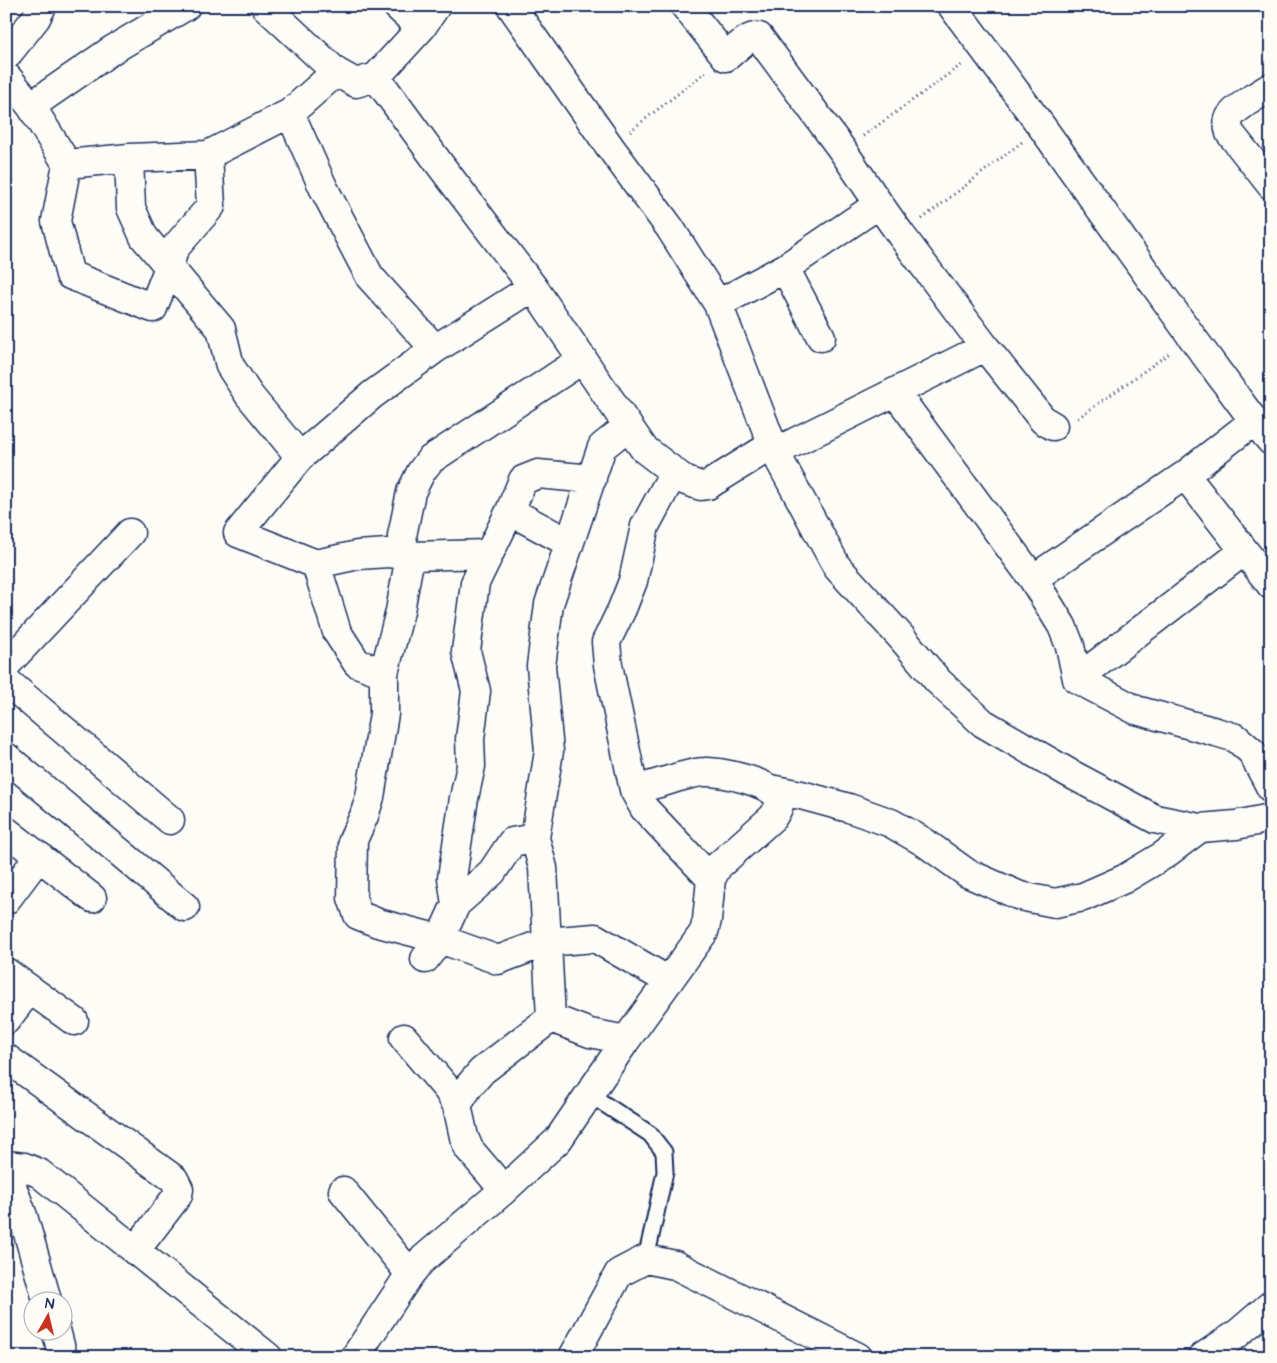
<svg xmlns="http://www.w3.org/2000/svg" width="1277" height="1363" viewBox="0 0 1277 1363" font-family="'Architects Daughter',sans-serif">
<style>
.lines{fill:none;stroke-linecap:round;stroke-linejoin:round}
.lane-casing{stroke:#1b2f5e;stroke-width:19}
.street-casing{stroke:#1b2f5e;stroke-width:31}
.secondary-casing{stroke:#1b2f5e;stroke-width:31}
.path{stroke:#1b2f5e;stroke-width:3;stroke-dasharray:1 4;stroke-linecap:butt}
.lane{stroke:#fdfcf7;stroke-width:15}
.street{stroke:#fdfcf7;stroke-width:28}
.secondary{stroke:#fdfcf7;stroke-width:28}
</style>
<rect width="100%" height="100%" fill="#fdfcf7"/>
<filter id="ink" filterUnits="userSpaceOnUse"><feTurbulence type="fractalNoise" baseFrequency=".02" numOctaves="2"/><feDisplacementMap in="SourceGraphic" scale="10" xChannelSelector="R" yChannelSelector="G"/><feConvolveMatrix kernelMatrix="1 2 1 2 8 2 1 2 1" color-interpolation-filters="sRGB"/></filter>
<g filter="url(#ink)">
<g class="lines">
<defs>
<path id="lane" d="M589 1094 650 1134 664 1152 665 1172 646 1259"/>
<path id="street" d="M265 6 336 72 356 83 376 77 421 28 436 6
M397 6 421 28
M511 6 610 147 670 228 718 304 775 452 837 567 901 637 938 681 983 723 1069 773 1155 819 1200 828 1236 825 1271 818
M685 6 726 57C735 50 748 35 759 37L843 151 879 204 901 235 985 347 1043 420 1053 426
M952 6 1042 127 1192 337 1254 421 1271 441
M6 56 36 18 42 6
M6 76 31 106 67 164 56 221 70 275 153 308 169 267 174 249 211 206 208 155
M376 77 441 166 533 287 628 426 644 449 686 481 701 486 708 485 772 445
M1271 87C1261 93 1235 108 1230 117 1227 122 1228 127 1230 133L1271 185
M31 106 112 50 186 6
M290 113 323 187 370 277 435 349
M129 158 131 208 144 237 221 329 230 366 249 395 300 457
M67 164 129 158 208 155 290 113 336 72
M785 268 821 337
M718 304 785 268 879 204
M583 359 430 460 421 472 411 492 402 536 404 548 410 556 400 611 384 673V714L370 797 364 816 353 840 352 898 358 915 378 923 440 939 498 960 546 942 595 938 669 981
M895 392 1033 579 1062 626 1070 646 1077 679 1136 710 1216 732 1236 738 1252 752 1271 788
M775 452 985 347
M674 472 645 526 633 581 622 609 606 642 608 665 634 790 644 808 711 879
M1185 475 1271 585
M510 511 569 543
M489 554 410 556 388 553 358 555 316 564 238 533 300 457 372 395 435 349 533 287
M316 564 337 632 357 663 384 673
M1033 579 1185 475 1254 421
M6 665 130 533
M1077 679 1244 551
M6 681 170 820
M6 757 185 907
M770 789 801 795 849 808 891 823 924 842 967 873 1020 896 1055 903 1083 897 1124 879 1164 855 1200 828
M6 831 92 898
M6 900 39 856
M456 904 492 872 512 842 535 838
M425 959 440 939 456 904 452 878 464 798 471 766 470 739 476 691 466 651 475 583 510 511 523 480 538 474 592 479
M6 972 74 1021
M6 1020 29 990
M404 1038 448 1090 457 1105 464 1137 469 1149 504 1190
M626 1040 590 1033 551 1018 543 868 535 838 549 751 541 666 549 604 602 447 628 426
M6 1058 174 1179 179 1189 178 1195 135 1251
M457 1105 469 1086 482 1071 551 1018
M6 1165 24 1167 39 1173 268 1357
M343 1191 410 1274
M355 1357 410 1274 421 1261 504 1190 558 1140 626 1040 704 932 707 920 711 879 718 866 773 817C776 812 781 805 779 799 775 783 720 771 705 772 697 772 687 775 679 777 664 782 649 786 634 790
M573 1357 619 1273 646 1259 675 1265 858 1357
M1203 1357 1236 1335 1271 1305"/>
<path id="secondary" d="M6 1177 12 1186 23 1216 47 1300
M56 1330 63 1357"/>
</defs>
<!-- lane casing -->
<use href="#lane" class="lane-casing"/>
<!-- street casing -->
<use href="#street" class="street-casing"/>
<!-- secondary casing -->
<use href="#secondary" class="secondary-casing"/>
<!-- path -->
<path class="path" d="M630 131 706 72
M863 136 964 63
M922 219 1022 142
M1078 418 1171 352"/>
<!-- lane -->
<use href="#lane" class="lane"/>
<!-- street -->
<use href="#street" class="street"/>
<!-- secondary -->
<use href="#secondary" class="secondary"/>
</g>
</g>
<!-- margin -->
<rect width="1277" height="1363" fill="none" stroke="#fdfcf7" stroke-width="25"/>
<rect x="12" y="12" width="1252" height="1338" fill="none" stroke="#1b2f5e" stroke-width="2" filter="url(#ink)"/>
<!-- north arrow -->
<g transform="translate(48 1316) rotate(8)"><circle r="24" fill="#fdfcf7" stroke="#a3aaba"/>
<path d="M0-4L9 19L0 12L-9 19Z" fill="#c8321e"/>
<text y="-8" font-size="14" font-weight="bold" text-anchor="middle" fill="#1b2f5e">N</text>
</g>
</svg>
